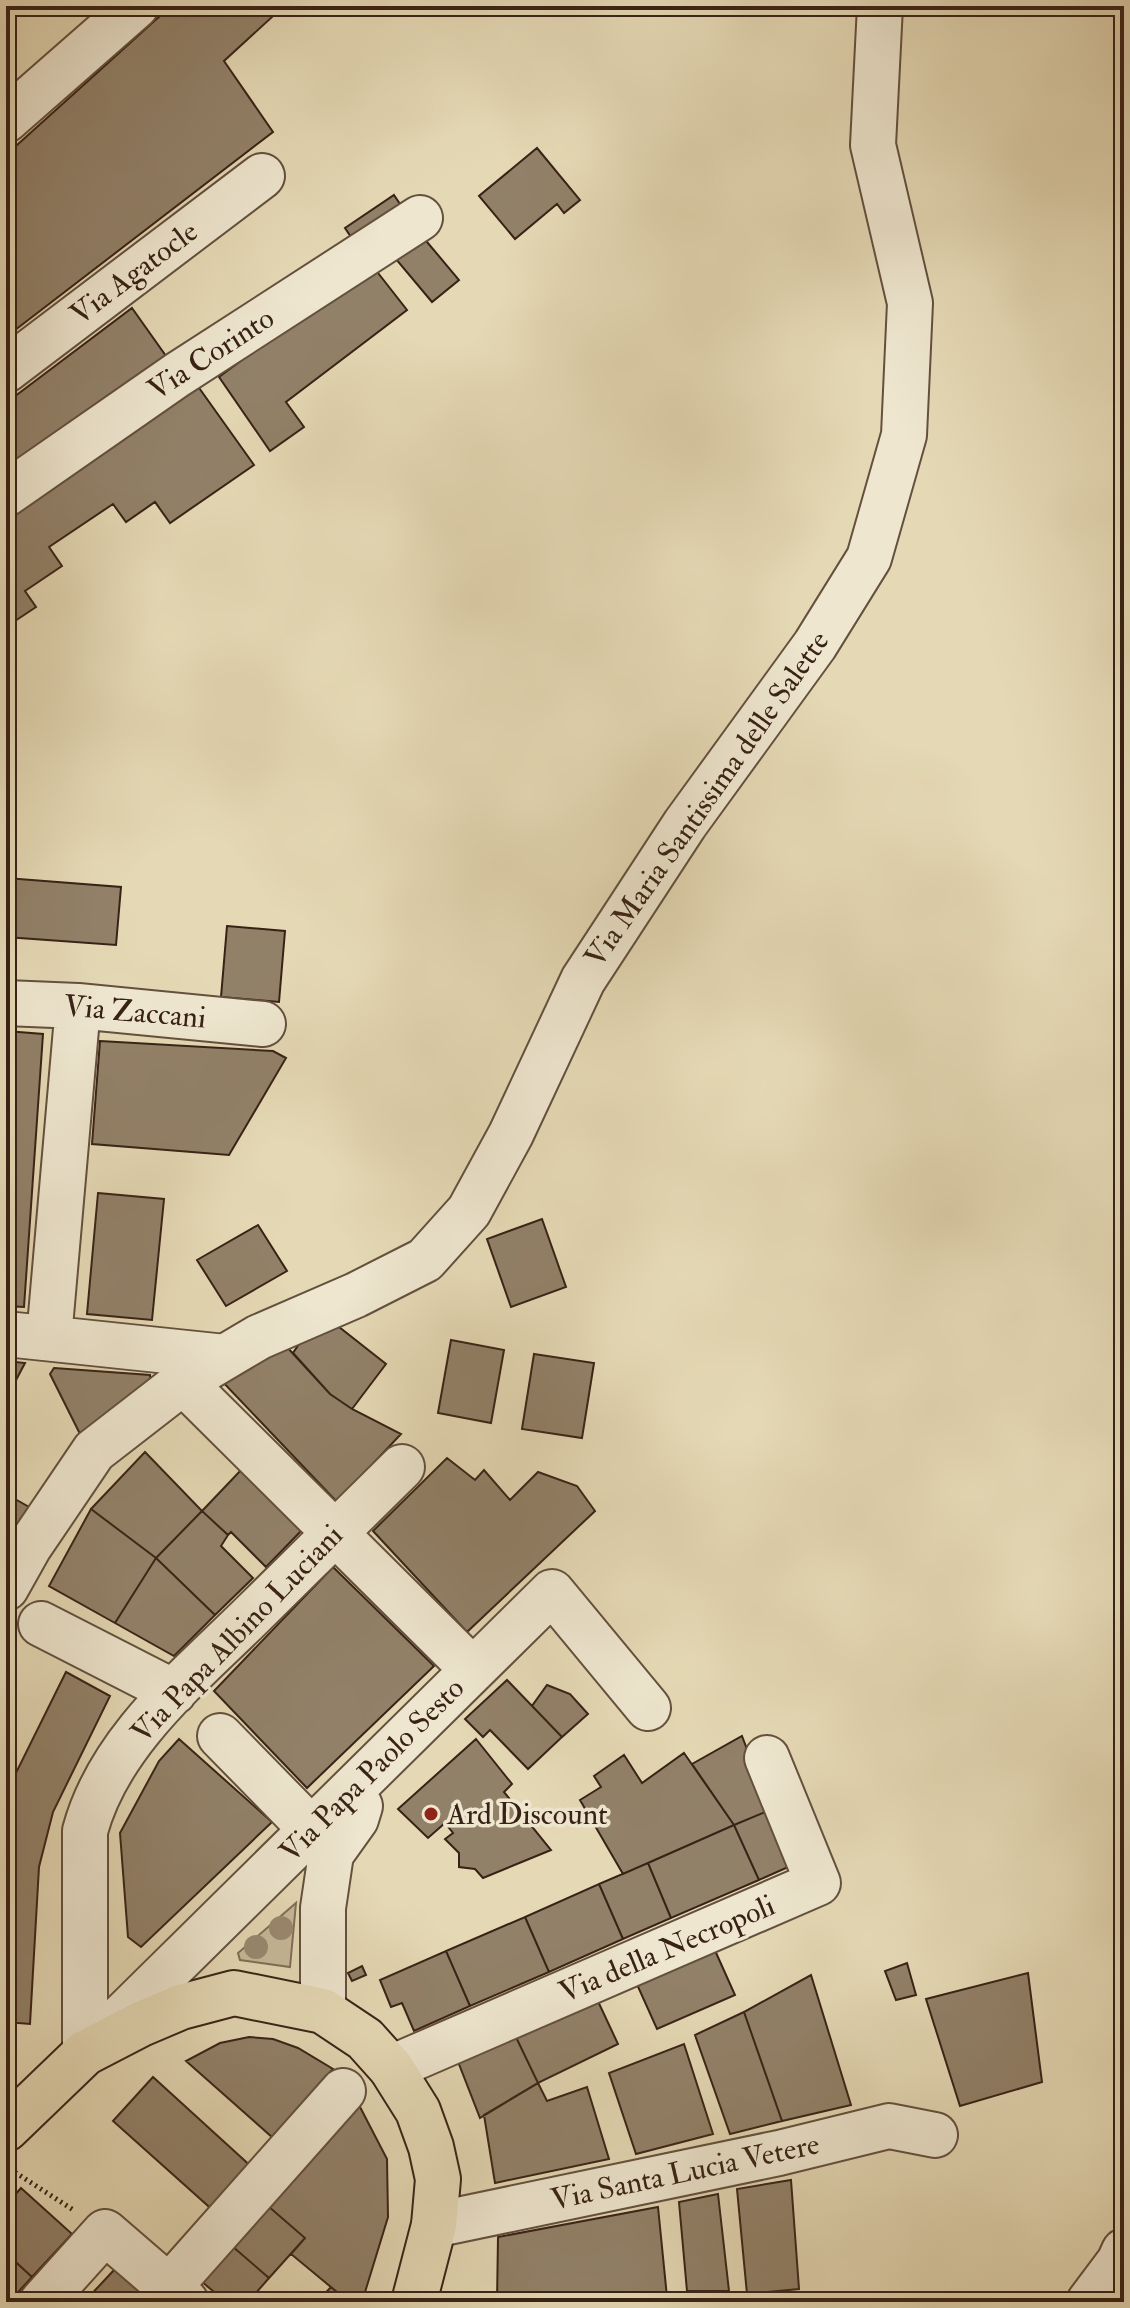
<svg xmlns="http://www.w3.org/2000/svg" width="1130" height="2308" viewBox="0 0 1130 2308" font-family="'IM FELL Double Pica',serif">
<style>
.green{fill:#c8ba9a;stroke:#806e58;stroke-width:2}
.building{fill:#928169;stroke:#382216;stroke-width:2}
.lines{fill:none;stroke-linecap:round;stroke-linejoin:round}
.minor-casing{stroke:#63503e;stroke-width:48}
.major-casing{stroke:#382216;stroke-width:48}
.path{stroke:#382216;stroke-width:5;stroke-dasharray:2 4;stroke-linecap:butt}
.minor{stroke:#eee6cf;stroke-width:44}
.major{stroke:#e5d9b5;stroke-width:44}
.tree{fill:#9a8970}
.poi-dot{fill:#8f2418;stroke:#eee6cf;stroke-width:3}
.labels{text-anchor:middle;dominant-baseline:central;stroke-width:7;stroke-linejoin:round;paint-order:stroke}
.street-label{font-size:30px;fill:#382216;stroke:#eee6cf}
.poi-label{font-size:30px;fill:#382216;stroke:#eee6cf;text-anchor:start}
</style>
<rect width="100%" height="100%" fill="#e5d9b5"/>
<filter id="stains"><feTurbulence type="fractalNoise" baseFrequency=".0025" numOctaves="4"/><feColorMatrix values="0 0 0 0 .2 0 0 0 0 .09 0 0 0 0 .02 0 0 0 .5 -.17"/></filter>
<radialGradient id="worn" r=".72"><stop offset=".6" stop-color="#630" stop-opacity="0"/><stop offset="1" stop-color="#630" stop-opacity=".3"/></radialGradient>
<!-- green -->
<path class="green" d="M296 1903 290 1967 240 1960 238 1953Z"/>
<!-- building -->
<path class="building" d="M171 6H230L236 14 244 6H284L224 61 273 132 6 337V155Z
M537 148 580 200 564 213 557 204 515 239 479 196Z
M394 195 406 213 357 246 345 228Z
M422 236 459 280 432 302 395 258Z
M371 264 407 310 286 402 304 427 270 451 219 377Z
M132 308 166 356 6 468V403Z
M197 385 254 465 170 523 155 502 126 522 113 504 49 547 62 566 25 591 36 607 6 627V519L162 412Z
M6 878 121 887 116 945 6 937Z
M227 926 285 931 279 1002 221 997Z
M6 1031 43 1034 24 1307 6 1306Z
M100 1041 273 1051 286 1058 229 1155 92 1144Z
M98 1193 164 1199 152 1320 87 1314Z
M542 1219 566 1287 511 1307 487 1239Z
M258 1225 287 1271 226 1306 197 1260Z
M334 1323 386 1364 352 1409 330 1394 293 1353 303 1338Z
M451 1340 504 1350 491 1423 438 1413Z
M286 1346 330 1394 352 1409 401 1434 337 1502 219 1378Z
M534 1354 594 1363 582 1438 522 1429Z
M6 1361 25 1363 6 1399Z
M54 1368 150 1375 151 1383 81 1436 50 1374Z
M145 1452 202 1511 156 1558 91 1509Z
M447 1458 475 1480 484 1470 510 1500 538 1472 577 1486 595 1511 467 1632 373 1531Z
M243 1468 303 1529 266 1567 231 1532 228 1535 202 1511Z
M6 1494 31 1508 6 1547Z
M91 1509 156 1558 115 1623 49 1586Z
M202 1511 228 1535 221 1546 253 1578 215 1615 156 1558Z
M156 1558 215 1615 174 1656 115 1623Z
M333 1567 434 1666 307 1788 214 1691Z
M66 1672 110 1696 53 1812 39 1867 30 2024 6 2022V1793Z
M507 1680 562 1737 528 1769 490 1730 483 1737 465 1719Z
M547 1685 570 1694 588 1714 562 1737 532 1706Z
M742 1736 770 1810 734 1825 692 1764Z
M179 1739 272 1822 141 1947 128 1937 120 1833 159 1761Z
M476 1739 512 1784 504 1792 551 1850 483 1878 475 1869 459 1867V1853L445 1839 453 1833 445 1823 428 1838 398 1809Z
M684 1753 734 1825 623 1874 580 1800 601 1787 594 1776 624 1755 642 1783Z
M770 1810 795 1864 759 1880 734 1825Z
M734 1825 759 1880 671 1918 648 1863Z
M648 1863 671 1918 623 1939 599 1884Z
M599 1884 623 1939 549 1972 525 1917Z
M525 1917 549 1972 470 2006 446 1951Z
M713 1946 735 1995 657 2029 635 1980Z
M446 1951 470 2006 414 2031 402 2003 391 2007 380 1980Z
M907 1963 916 1995 896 2000 885 1971Z
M362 1966 366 1975 352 1981 348 1973Z
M1028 1973 1042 2082 960 2106 926 1999Z
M811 1975 851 2105 782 2121 744 2012Z
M596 1997 618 2044 538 2083 514 2033Z
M744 2012 782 2121 730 2134 695 2035Z
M514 2033 538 2083 480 2118 457 2059Z
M249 2037 273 2039 298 2048 333 2069 273 2138 186 2061 220 2043Z
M684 2044 713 2134 636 2154 609 2073Z
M153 2077 255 2170 216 2213 113 2121Z
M538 2083 547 2101 587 2087 609 2159 495 2183 484 2115Z
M359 2105 387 2159 388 2217 362 2302H349L291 2254 305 2238 268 2206Z
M791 2180 799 2289 747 2294 737 2189Z
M21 2188 72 2234 32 2277 6 2253V2205Z
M718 2194 729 2291H687L679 2202Z
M268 2206 305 2238 269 2278 232 2246Z
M658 2207 667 2297 588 2302H497L498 2237Z
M232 2246 269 2278 248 2302H226L201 2281Z
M6 2253 32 2277 9 2302H6Z
M115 2269 154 2302H84Z
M331 2287 349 2302H317Z
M667 2297H674L675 2302H588Z"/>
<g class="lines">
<defs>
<path id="minor" d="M6 120 136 6
M6 370 262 176
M6 494 177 375 420 218
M6 1003 78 1006 263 1024
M6 1334 225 1357
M49 1338 78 1006
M183 1382 473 1670
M6 1588 29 1547 94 1451 183 1382 259 1337 356 1295 425 1260 469 1211 511 1134 583 980 685 824 815 645 869 558 904 435 910 303 873 145 880 6
M41 1624 174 1692
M220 1736 312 1830
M323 2011V1908L331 1854 356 1819 360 1806
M95 2043 552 1592 648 1708
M85 2053V1831C109 1742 187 1679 250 1617 301 1567 351 1517 402 1467
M391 2068 818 1883 767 1758
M434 2225 779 2153 889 2126 935 2135
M169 2287 343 2091
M42 2302 105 2232 186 2302
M1089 2302 1119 2262 1124 2251"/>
<path id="major" d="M6 2129 85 2053 141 2024 181 2007 234 1993 323 2011 365 2039 391 2068 418 2111 431 2147 438 2179 434 2225 414 2302"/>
</defs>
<!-- minor casing -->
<use href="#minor" class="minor-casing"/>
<!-- major casing -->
<use href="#major" class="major-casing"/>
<!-- path -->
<path class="path" d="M10 2169 75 2211"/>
<!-- minor -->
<use href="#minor" class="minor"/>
<!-- major -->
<use href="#major" class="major"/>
</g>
<!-- trees -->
<g class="tree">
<circle cx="281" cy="1928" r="12"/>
<circle cx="256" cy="1947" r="12"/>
</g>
<!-- markers -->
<circle class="poi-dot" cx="431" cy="1814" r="8"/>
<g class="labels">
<!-- street labels -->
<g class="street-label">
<text transform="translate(134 273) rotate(-37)">Via Agatocle</text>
<text transform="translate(211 354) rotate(-33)">Via Corinto</text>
<text transform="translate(707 799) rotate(-55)">Via Maria Santissima delle Salette</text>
<text transform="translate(135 1012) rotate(5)">Via Zaccani</text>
<text transform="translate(237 1634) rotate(-46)">Via Papa Albino Luciani</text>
<text transform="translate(372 1770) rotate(-45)">Via Papa Paolo Sesto</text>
<text transform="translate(667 1949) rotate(-23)">Via della Necropoli</text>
<text transform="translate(685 2172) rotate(-12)">Via Santa Lucia Vetere</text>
</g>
<!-- poi labels -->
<g class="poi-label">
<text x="447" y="1814">Ard Discount</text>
</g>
</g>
<!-- margin -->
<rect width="1130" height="2308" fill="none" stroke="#e5d9b5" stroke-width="32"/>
<rect x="8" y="8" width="1114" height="2292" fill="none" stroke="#382216" stroke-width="4"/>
<rect x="16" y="16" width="1098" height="2276" fill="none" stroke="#382216" stroke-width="2"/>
<rect width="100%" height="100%" filter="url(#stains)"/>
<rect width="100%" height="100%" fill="url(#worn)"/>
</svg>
